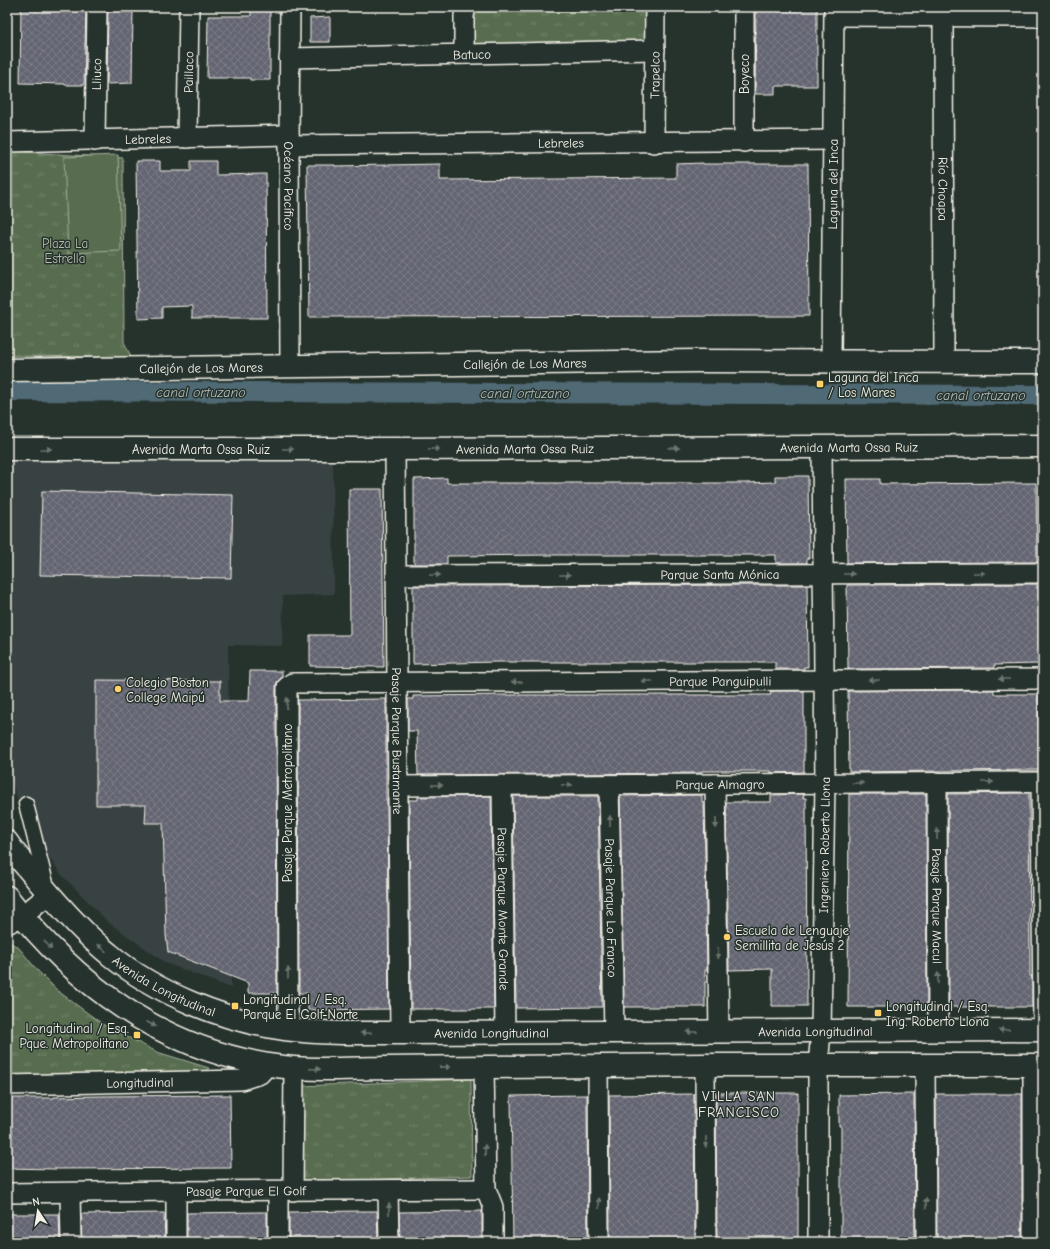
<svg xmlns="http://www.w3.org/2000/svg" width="1050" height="1249" viewBox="0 0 1050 1249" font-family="'Comic Neue',sans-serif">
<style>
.built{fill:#394242}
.grass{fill:url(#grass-tufts);stroke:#a6af9c}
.pitch{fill:#596d50;stroke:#a6af9c}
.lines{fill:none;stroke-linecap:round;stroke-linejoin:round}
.canal{stroke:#506974;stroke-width:20}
.building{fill:url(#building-cross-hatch);stroke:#f4f1e8}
.pedestrian-casing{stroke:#f4f1e8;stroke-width:17}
.minor-casing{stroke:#f4f1e8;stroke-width:22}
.tertiary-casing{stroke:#f4f1e8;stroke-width:25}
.secondary-casing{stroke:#f4f1e8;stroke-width:25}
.pedestrian{stroke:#26332d;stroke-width:14}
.minor{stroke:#26332d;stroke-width:19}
.tertiary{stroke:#26332d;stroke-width:22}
.secondary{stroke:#26332d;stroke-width:22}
.oneway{fill:#6e766e}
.poi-dot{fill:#ffd166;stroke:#26332d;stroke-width:1.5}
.labels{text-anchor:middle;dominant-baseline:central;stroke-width:3;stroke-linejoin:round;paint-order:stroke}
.street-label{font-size:13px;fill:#f4f1e8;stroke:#26332d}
.park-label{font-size:13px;fill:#b6bcab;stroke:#26332d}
.poi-label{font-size:13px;fill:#f4f1e8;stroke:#26332d;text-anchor:start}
.water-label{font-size:14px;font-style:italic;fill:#b2bbba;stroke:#26332d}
.neighbourhood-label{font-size:14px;letter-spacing:1px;fill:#f4f1e8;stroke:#26332d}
</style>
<defs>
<pattern id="grass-tufts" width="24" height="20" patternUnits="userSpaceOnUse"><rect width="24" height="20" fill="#596d50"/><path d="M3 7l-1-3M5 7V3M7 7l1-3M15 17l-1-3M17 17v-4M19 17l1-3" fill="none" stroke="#718269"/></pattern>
<pattern id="building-cross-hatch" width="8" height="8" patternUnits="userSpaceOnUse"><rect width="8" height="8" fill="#646572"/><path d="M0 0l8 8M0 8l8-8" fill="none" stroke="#7b7c86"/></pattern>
</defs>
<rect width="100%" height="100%" fill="#26332d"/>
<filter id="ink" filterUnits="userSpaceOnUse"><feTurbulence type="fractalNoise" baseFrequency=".025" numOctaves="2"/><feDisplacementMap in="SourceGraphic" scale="8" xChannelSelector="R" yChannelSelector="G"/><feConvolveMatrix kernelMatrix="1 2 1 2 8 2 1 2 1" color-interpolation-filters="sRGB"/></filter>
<g filter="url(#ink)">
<!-- built -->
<path class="built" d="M7 456 333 459 334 594 283 596 282 646 228 645 231 988 166 963 108 922 61 874 34 836 16 795 8 770Z"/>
<!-- grass -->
<path class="grass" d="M478 7H647L646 46 471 48 472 17Z
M7 151 123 158 124 342 131 357 7 356Z
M7 943H11L19 948 37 970 58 991 78 1006 104 1025 157 1052 209 1068 205 1072 7 1075Z
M471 1079 472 1176 300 1182V1086Z"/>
<!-- pitch -->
<path class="pitch" d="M118 155 121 251 68 253 64 157Z"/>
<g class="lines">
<!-- canal -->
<path class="canal" d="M7 391 1043 395"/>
</g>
<!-- building -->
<path class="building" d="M21 7H86L84 85H65V84L20 83Z
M108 7H133L132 83 107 84Z
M251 7H270V80H250V78H207L208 16H251Z
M756 7H817V86H775V94H755Z
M330 17V42H310V18Z
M136 161H160V171H191V161H216V175L266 174 267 318H192V306L162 307V318L138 319Z
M703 163V164H808L809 316 309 317 307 165H335V166L440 164V180L676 178V164Z
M775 476H808L809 558H807V563H776V555H553L447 556V564H414V479L447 478V483H745L775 482Z
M846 479H880V484L1036 483 1037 562 847 563Z
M349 489H382L384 667 310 666V635H350Z
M42 491 233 495 231 578 40 575Z
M1037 584V588H1039V664L994 665V668L848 669 847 585Z
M807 585 808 667H804V669H775V662H497L413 664V586Z
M250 671H282V677L277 682 276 687 277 993H248V983L168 952 166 935 163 823H145L146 805H96V680L220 681V701H249Z
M994 690V694H1038L1039 770 849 772 848 691Z
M774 691H804V772L771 773V771H702V773L418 775 417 731H408V699H413V696L511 695H771L770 692Z
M386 699V800H387L389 1009 308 1010V993H299L298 700Z
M1029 793 1030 976H1032V1007H949L948 794Z
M804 794 803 798H806L807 1006H772V969L729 970 726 802H771V795Z
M849 794H926L927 1007H848Z
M702 795V802H704L707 970H705V1007H624L620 796Z
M491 796 494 1009H411L409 800H418V797Z
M513 796H598L602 1007 516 1008Z
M720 1093H798V1242H717L716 1094H720Z
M694 1094 695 1242H610L609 1095Z
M914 1094 915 1242H841V1126H839V1095Z
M936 1094H1022V1242H937Z
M230 1095 231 1168 55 1169 7 1168V1098H54V1097L101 1096Z
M587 1095 588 1242H513L511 1096Z
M361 1211H377L378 1241 289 1242V1212Z
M482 1211V1242H404V1241H400L399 1212Z
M261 1212H267V1242H187V1213Z
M164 1213 165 1242H82L81 1214Z
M7 1214H59L60 1242H7Z"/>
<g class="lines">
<defs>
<path id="pedestrian" d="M26 804 47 887"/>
<g id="minor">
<path id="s1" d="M290 7 289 145 290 366"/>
<path d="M834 16 1043 17"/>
<path id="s2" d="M943 17 944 361"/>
<path d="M464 54V16L466 7"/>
<path id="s3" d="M289 58 655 50"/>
<path id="s4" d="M187 138 189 7"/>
<path id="s5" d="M95 141 97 7"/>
<path id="s6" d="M7 142 289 135"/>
<path d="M744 142V7"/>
<path id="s7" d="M654 143 655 7"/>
<path id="s8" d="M289 145 833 140"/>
<path id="s9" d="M831 360 834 7"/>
<path id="s10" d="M395 449 400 1033"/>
<path id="s11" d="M396 575 1043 573"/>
<path id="s12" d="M937 782 938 1031"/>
<path d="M1041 782 1043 1024"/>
<path d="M715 784 719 1032"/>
<path id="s13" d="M502 785 505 1033"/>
<path id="s14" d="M609 785 614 1032"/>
<path id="s15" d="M398 786 1043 782"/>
<path d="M7 924 22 916 49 894"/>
<path id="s16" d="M291 1029 288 1012 287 690V687L292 683 1043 679"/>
<path d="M705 1065 706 1242"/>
<path d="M925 1065 926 1242"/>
<path d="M598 1066 599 1242"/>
<path d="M484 1067 486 1189 493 1207V1242"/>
<path id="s17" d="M7 1085 241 1080 260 1074 268 1065"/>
<path d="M388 1190 389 1242"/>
<path d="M176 1191V1242"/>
<path d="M278 1191V1242"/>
<path d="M293 1191 294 1067"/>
<path id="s18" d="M7 1193 176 1191 486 1189"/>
<path d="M70 1193 71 1242"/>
<path id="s19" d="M818 1242V1066L821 1031 825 783 822 447"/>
<path d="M1033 1242V1065"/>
</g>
<g id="tertiary">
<path id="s20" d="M7 370 696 361 1043 362"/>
<path id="s21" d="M7 449H395L1043 446"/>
</g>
<g id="secondary">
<path id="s22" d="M7 842C16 856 29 869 39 882 61 908 83 933 109 954 155 993 225 1021 285 1029 323 1034 362 1033 400 1033L1043 1030"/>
<path d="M7 897C75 984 158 1047 269 1065 307 1071 346 1069 384 1068L705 1065H1043"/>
</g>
</defs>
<!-- pedestrian casing -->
<use href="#pedestrian" class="pedestrian-casing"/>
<!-- minor casing -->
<use href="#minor" class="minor-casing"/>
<!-- tertiary casing -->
<use href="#tertiary" class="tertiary-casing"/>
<!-- secondary casing -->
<use href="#secondary" class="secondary-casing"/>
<!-- pedestrian -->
<use href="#pedestrian" class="pedestrian"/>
<!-- minor -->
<use href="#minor" class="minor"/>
<!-- tertiary -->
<use href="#tertiary" class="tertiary"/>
<!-- secondary -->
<use href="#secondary" class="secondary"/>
</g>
<!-- one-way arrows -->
<defs><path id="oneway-solid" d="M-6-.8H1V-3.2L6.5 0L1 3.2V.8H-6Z"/></defs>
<g class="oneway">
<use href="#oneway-solid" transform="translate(674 448)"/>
<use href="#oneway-solid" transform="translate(46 449)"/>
<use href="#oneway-solid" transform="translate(288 449)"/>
<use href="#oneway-solid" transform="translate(434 449)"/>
<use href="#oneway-solid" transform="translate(979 573)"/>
<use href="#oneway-solid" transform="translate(849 574)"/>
<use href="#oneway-solid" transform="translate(435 575)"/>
<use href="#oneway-solid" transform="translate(565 575)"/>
<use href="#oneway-solid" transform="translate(1004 679) rotate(180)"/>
<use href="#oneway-solid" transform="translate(874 680) rotate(180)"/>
<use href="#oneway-solid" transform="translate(647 681) rotate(180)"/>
<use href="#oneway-solid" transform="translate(517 682) rotate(180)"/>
<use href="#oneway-solid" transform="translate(287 703) rotate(-90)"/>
<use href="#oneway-solid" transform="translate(988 782)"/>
<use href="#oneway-solid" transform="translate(858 783)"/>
<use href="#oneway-solid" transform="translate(437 785)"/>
<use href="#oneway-solid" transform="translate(567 785)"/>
<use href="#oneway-solid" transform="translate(610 821) rotate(-91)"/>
<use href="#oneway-solid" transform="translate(716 823) rotate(89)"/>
<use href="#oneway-solid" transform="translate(937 834) rotate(-90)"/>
<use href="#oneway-solid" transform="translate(48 945) rotate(45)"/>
<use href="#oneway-solid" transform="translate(102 948) rotate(-138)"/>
<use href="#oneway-solid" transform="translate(718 953) rotate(89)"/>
<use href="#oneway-solid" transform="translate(288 973) rotate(-90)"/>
<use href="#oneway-solid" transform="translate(938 978) rotate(-90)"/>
<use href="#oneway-solid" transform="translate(151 1024) rotate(27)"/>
<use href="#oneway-solid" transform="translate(1004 1030) rotate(180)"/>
<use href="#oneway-solid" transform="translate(692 1032) rotate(180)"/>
<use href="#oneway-solid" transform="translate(366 1033) rotate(-180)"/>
<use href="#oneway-solid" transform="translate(445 1067) rotate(-1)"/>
<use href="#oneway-solid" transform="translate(315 1069) rotate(2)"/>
<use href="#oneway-solid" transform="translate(706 1142) rotate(90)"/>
<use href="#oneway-solid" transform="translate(485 1150) rotate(-91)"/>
<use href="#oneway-solid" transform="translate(599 1203) rotate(-90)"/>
<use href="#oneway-solid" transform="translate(926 1203) rotate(-90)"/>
<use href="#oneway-solid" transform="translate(389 1209) rotate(-90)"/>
</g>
</g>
<!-- markers -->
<g class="poi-dot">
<rect x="816" y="380" width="8" height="8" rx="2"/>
<circle cx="118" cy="689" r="4"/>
<circle cx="727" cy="937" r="4"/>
<rect x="231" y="1002" width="8" height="8" rx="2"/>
<rect x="874" y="1009" width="8" height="8" rx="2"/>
<rect x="133" y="1031" width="8" height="8" rx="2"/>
</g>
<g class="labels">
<!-- street labels -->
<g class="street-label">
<text stroke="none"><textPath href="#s3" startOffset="183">Batuco</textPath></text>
<text stroke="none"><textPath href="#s4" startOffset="66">Paillaco</textPath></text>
<text stroke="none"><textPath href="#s5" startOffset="67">Lliuco</textPath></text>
<text transform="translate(744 74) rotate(-90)">Boyeco</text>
<text stroke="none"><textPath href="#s7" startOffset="68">Trapelco</textPath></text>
<text stroke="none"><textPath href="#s6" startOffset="141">Lebreles</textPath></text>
<text stroke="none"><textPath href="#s8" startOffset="272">Lebreles</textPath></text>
<text stroke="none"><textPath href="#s9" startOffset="176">Laguna del Inca</textPath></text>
<text stroke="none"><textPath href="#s1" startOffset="179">Océano Pacífico</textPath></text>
<text stroke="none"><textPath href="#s2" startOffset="172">Río Choapa</textPath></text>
<text stroke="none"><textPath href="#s20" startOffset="518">Callejón de Los Mares</textPath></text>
<text stroke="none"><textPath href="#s20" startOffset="194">Callejón de Los Mares</textPath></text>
<text stroke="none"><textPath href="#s21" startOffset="842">Avenida Marta Ossa Ruiz</textPath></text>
<text stroke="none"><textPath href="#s21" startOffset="194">Avenida Marta Ossa Ruiz</textPath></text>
<text stroke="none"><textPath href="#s21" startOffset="518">Avenida Marta Ossa Ruiz</textPath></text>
<text stroke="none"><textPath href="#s11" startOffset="324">Parque Santa Mónica</textPath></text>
<text stroke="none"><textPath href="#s16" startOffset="777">Parque Panguipulli</textPath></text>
<text stroke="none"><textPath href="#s10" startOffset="292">Pasaje Parque Bustamante</textPath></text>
<text stroke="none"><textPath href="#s15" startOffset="322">Parque Almagro</textPath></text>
<text transform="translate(287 803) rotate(-90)">Pasaje Parque Metropolitano</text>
<text stroke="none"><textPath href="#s19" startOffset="397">Ingeniero Roberto Llona</textPath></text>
<text stroke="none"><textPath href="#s12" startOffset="124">Pasaje Parque Macul</textPath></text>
<text stroke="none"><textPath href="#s14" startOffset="123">Pasaje Parque Lo Franco</textPath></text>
<text stroke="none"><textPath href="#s13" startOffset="124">Pasaje Parque Monte Grande</textPath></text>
<text stroke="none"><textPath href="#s22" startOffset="216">Avenida Longitudinal</textPath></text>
<text stroke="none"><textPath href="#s22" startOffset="876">Avenida Longitudinal</textPath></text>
<text stroke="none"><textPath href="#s22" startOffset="552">Avenida Longitudinal</textPath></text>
<text stroke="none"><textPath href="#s17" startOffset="133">Longitudinal</textPath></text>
<text stroke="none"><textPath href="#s18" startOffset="239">Pasaje Parque El Golf</textPath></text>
</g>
<!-- park labels -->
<g class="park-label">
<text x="65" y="243">Plaza La<tspan x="65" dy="15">Estrella</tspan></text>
</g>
<!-- poi labels -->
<g class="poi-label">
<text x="828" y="377">Laguna del Inca<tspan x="828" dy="15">/ Los Mares</tspan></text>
<text x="126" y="682">Colegio Boston<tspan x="126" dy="15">College Maipú</tspan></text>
<text x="735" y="930">Escuela de Lenguaje<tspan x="735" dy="15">Semillita de Jesús 2</tspan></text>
<text x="243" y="999">Longitudinal / Esq.<tspan x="243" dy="15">Parque El Golf-Norte</tspan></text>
<text x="886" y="1006">Longitudinal / Esq.<tspan x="886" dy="15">Ing. Roberto Llona</tspan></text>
<text x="129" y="1028" text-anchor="end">Longitudinal / Esq.<tspan x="129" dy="15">Pque. Metropolitano</tspan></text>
</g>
<!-- water labels -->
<g class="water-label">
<text x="201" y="392">canal ortuzano</text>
<text x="525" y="393">canal ortuzano</text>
<text x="981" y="395">canal ortuzano</text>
</g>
<!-- neighbourhood labels -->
<g class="neighbourhood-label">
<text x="739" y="1096">VILLA SAN<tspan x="739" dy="16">FRANCISCO</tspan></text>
</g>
</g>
<!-- margin -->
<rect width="1050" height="1249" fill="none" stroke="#26332d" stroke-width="24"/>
<rect x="12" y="12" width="1026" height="1225" fill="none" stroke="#f4f1e8" stroke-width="1.5" filter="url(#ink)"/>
<!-- north arrow -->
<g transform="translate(38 1211) rotate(348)" stroke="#26332d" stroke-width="3" paint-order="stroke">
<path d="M0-3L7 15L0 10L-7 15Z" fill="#f4f1e8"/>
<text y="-6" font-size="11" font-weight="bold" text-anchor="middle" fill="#f4f1e8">N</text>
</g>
</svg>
